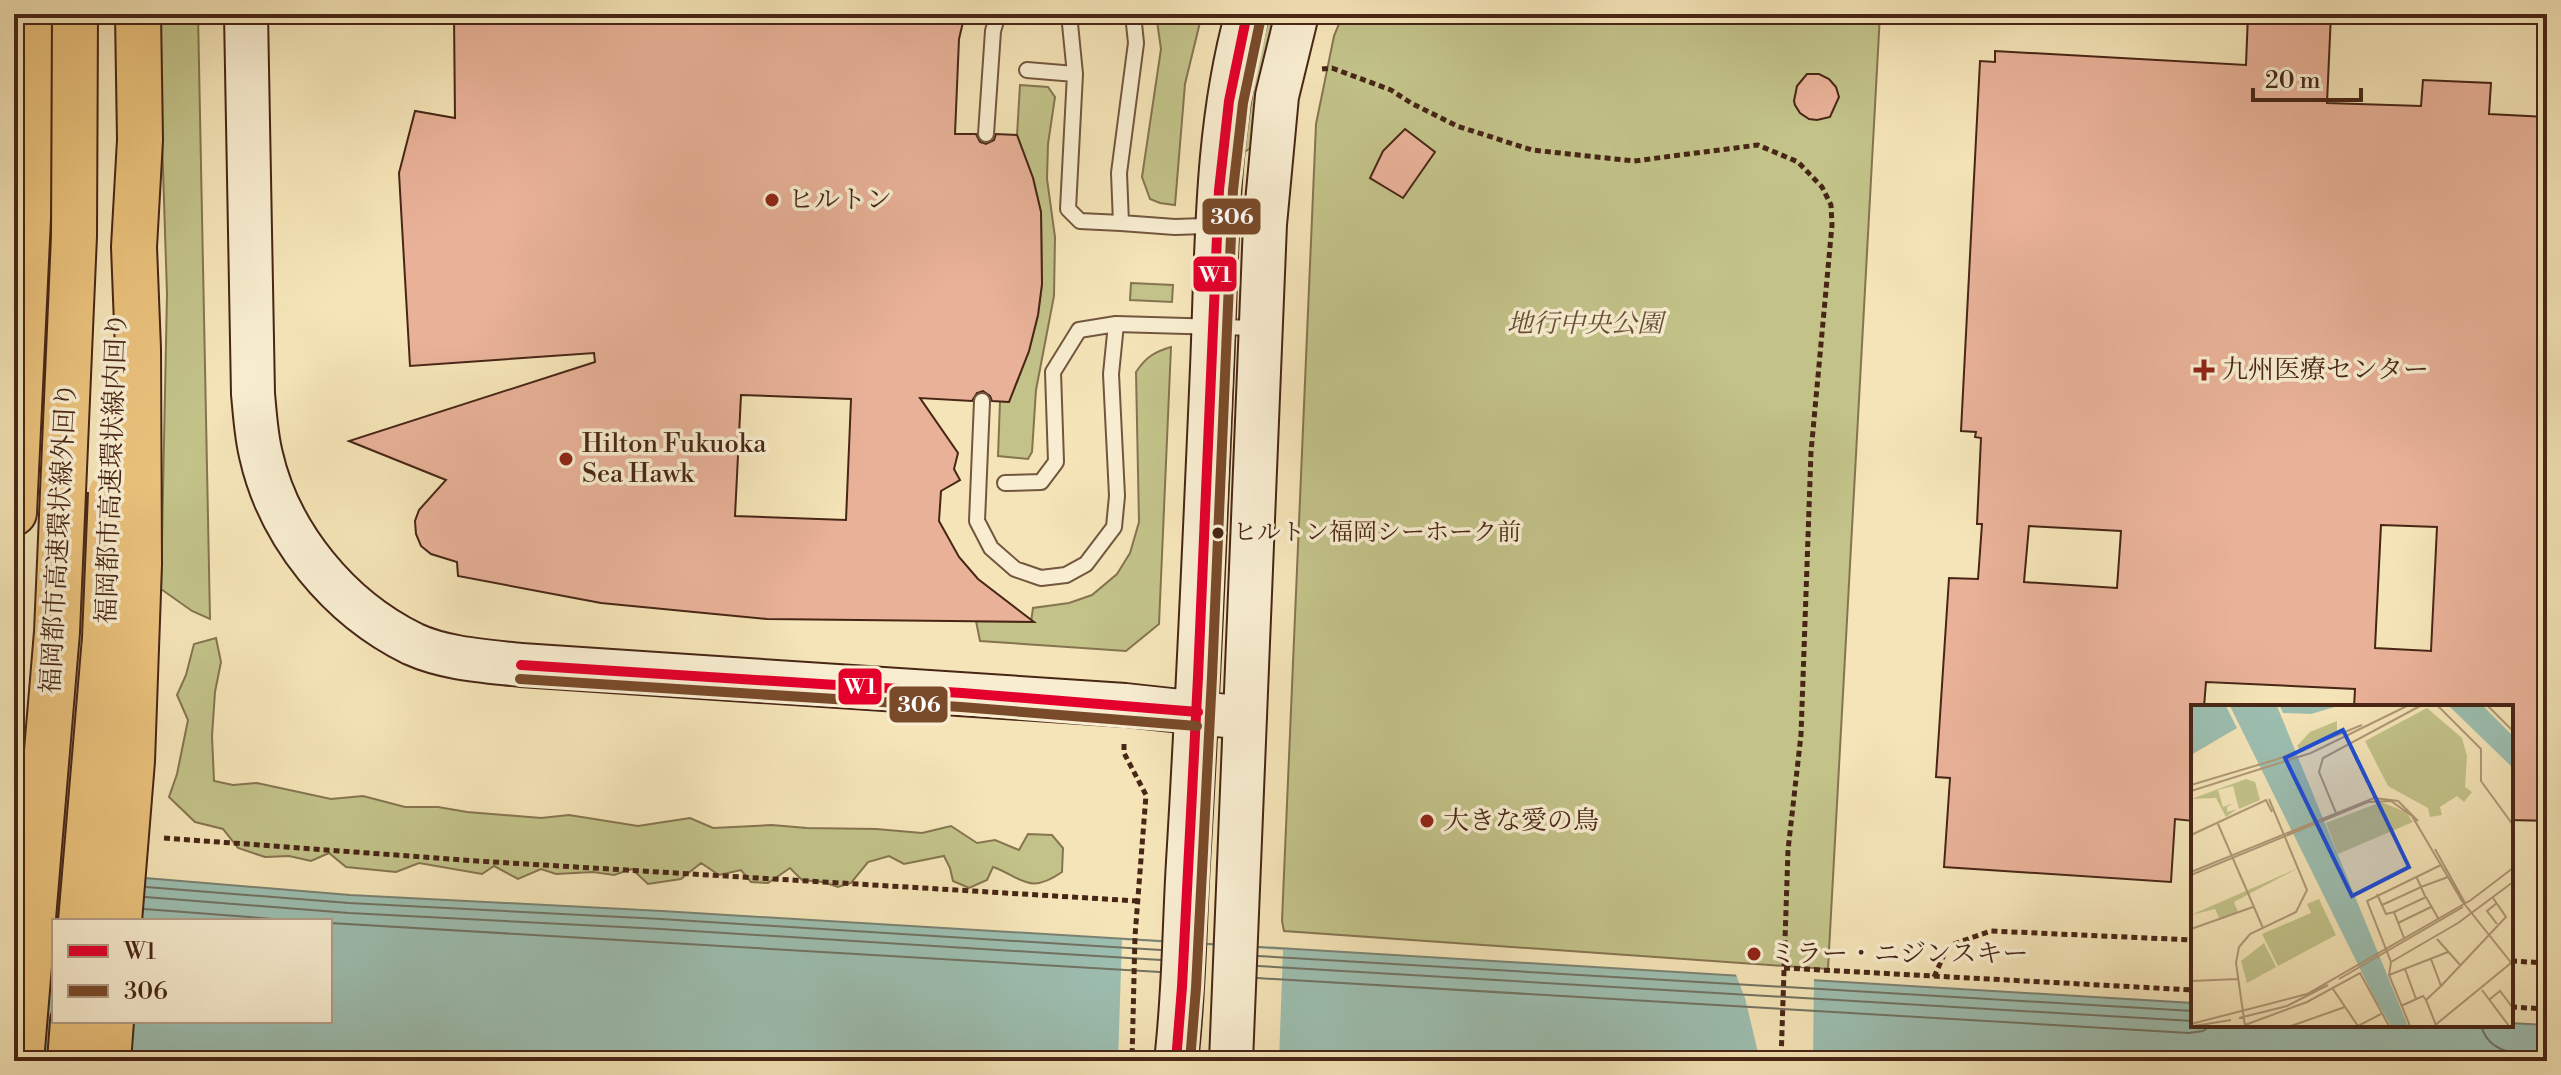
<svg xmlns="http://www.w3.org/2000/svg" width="2561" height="1075" viewBox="0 0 2561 1075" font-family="'Libre Bodoni','Noto Serif JP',serif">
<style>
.green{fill:#c2c289;stroke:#857450;stroke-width:2}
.water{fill:#9cbeb0;stroke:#7a8172;stroke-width:2;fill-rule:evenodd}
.pier{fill:#f4e4b7}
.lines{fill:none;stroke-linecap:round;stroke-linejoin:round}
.shore{stroke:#727263;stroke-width:2}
.building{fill:#e8b198;stroke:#482616;stroke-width:2;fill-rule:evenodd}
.lane-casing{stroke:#73563e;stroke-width:18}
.secondary-casing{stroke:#482616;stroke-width:46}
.highway-casing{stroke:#482616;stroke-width:48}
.path{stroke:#482616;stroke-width:5;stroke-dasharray:6 4;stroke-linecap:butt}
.lane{stroke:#f8edd0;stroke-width:14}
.secondary{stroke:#f8edd0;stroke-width:42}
.highway{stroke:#eac27c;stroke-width:44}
.highway-bridge-casing{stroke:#482616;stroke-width:48;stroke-linecap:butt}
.highway-bridge{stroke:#eac27c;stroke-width:44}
.bus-1-casing{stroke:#f8edd0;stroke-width:16}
.bus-2-casing{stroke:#f8edd0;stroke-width:16}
.bus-1{stroke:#e4002b;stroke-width:10}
.bus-2{stroke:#7a4b2a;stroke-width:10}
.poi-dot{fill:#8f2418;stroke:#f8edd0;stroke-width:3}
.bus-dot{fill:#482616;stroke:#f8edd0;stroke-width:3}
.labels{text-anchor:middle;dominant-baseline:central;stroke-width:7;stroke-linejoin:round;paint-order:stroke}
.bus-label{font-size:24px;fill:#482616;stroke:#f8edd0;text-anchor:start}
.poi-label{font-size:26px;fill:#482616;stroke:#f8edd0;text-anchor:start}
.park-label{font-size:26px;font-style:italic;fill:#664d33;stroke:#f8edd0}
.street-label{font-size:26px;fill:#482616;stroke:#f8edd0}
.inset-road{fill:none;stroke:#af9877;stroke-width:2}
.view{fill:#1d4ed8;fill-opacity:0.15;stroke:#1d4ed8;stroke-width:4}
.inset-edge{fill:none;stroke:#482616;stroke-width:4}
.line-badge{stroke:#f8edd0;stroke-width:3}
.badge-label{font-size:22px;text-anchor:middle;font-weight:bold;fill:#fff}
</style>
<rect width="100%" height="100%" fill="#f4e4b7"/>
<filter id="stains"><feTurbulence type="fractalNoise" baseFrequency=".0025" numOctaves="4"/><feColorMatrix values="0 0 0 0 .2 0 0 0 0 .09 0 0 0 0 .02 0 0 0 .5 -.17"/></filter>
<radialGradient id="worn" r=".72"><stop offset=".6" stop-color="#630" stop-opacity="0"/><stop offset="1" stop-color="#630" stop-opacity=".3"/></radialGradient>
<!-- green -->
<path class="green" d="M158 14H198L210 619 192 611 161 589 167 294Z
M1156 14H1202L1185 84 1175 205 1160 203 1150 199 1142 177 1161 49Z
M1268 14H1277L1252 147 1246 151 1243 150 1248 92Z
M1343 14H1880L1828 969 1284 931 1282 921 1316 124 1334 36Z
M1020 85 1048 87 1055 97 1048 144 1047 179 1055 237 1054 296 1036 390 1032 452 1028 459 998 456 1000 401 1009 402 1029 351 1038 315 1042 284 1041 212 1033 178 1017 135Z
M1131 283 1173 285 1172 302 1130 300Z
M1171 347 1159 624 1126 651 980 641 976 621 1031 622 1033 608 1069 603 1092 595 1117 574 1130 553 1139 522 1136 372C1146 357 1154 352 1171 347Z
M216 638 221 662 215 692 212 736 214 781 233 785 257 783 331 799 363 796 405 807H438L467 812 541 818 569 815 638 826 690 818 713 828 772 825 807 828 876 829 922 833 951 826 977 843 995 840 1019 850 1028 834 1052 835 1063 848 1062 872C1029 895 1023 878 993 867L987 880 969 888 953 881 950 868 944 856 904 864 889 856 868 862 851 883 838 887 823 882 802 880 790 868 768 883 751 882 741 870 719 875 701 863 681 879 648 884 632 869 614 875 593 872 556 874 541 869 518 879 494 866 482 874 419 863 396 872 346 867 329 853 311 861 289 856 265 857 238 848 223 829 195 822 169 797 177 774 188 720 177 695 186 675 194 644Z"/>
<!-- water -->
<path class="water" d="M14 870 85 873 350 895 662 911 2193 1003V1025H2511V1023L2547 1025V1061H14ZM54 921H330V1021H54Z"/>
<!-- pier -->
<path class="pier" d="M1122 940 1283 950 1279 1061H1118Z
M1735 972 1814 976 1813 1061H1760L1745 998Z"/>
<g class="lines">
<!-- shore -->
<path class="shore" d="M146 887 349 903 661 919 1161 950
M145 897 349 913 661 929 1161 960
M144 909 300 921
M330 923 1160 972
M1258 956 2193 1011
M1258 966 2193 1021
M1257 978 2189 1033 2203 1031 2212 1025
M2481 1025C2489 1056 2521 1054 2547 1055"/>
</g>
<!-- building -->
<path class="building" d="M454 14H965L959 39 955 134H976L980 142 986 144 994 140 996 134 1017 135 1033 178 1041 212 1042 284 1038 315 1029 351 1009 402 992 401 990 396 983 391 977 393 972 401 920 398 958 453 954 469 960 480 941 491 939 521 959 557 978 579 1034 622 767 619 601 603 458 576 457 562 431 554 421 546 416 534 415 521 419 510 446 480 349 441 595 362 594 353 410 366 399 173 415 111 455 118ZM741 395 851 399 846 520 735 516Z
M2248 14H2331L2327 103 2421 106 2423 80 2491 83 2489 114 2547 117V821L2511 820V707H2354L2355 689 2206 682 2204 707H2193V821L2175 819 2171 882 1944 867 1950 778 1936 777 1949 578 1978 579 1982 524H1977L1981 438 1975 437 1976 432 1961 431 1980 61 1995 62V51L2246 65ZM2381 525 2437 527 2431 651 2375 648ZM2029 526 2121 531 2117 588 2024 582Z
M1807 74H1819L1829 79 1836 87 1839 97 1830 117 1817 120 1809 119 1800 113 1795 105 1794 101 1797 86Z
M1405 129 1435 152 1403 198 1370 178 1383 151Z"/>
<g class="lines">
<defs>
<path id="lane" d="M1069 14 1075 74 1068 209 1080 221 1121 223
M1133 14 1136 43 1119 173 1121 223 1175 227 1262 224
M1027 70 1075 74
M986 134 993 31 998 14
M982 401 977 521 991 548 1015 569 1041 578 1066 575 1086 564 1114 527 1117 496 1111 374 1116 324 1256 328
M1005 483 1041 482 1056 462 1053 372 1079 330 1116 324"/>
<path id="secondary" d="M246 14 253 394C255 414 256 435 261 455 279 535 339 608 413 644 446 659 485 661 521 665L1125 705 1245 718
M1176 1061C1184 995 1184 929 1188 862 1198 697 1205 533 1212 368 1217 249 1215 129 1247 14
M1231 1061 1265 224 1277 96 1297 14"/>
<path id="highway" d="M14 513 30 176 31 14
M70 1061 73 1021
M108 1061 111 1021"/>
</defs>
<!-- lane casing -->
<use href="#lane" class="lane-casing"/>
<!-- secondary casing -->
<use href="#secondary" class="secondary-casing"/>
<!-- highway casing -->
<use href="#highway" class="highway-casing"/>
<!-- path -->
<path class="path" d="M1322 69 1332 68 1391 90 1411 103 1457 126 1532 150 1634 161 1758 145 1798 162 1822 187 1831 205 1832 225 1811 452 1801 735 1788 850 1781 1061
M1124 744V753L1146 795 1135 936 1132 1061
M164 838 477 861 1138 901
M2511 961 2547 963
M1784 968 2193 990
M1934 977 1948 946 1991 931 2193 940
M2511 1007 2547 1009"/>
<!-- lane -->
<use href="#lane" class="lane"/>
<!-- secondary -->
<use href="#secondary" class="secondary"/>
<!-- highway -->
<use href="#highway" class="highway"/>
<defs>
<path id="highway-bridge" d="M81 921 105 638 111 493
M119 921 132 761 139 564 138 349 134 247 140 140 138 14
M21 1061 57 632 74 236 75 14"/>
</defs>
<!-- highway-bridge casing -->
<use href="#highway-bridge" class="highway-bridge-casing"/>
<!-- highway-bridge -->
<use href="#highway-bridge" class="highway-bridge"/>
<defs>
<path id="bus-1" d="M521 665 962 693 1198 712
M1176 1061 1182 987 1198 677 1219 190 1229 101 1247 14"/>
<path id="bus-2" d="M520 679 961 707 1197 726
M1190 1061 1196 988 1212 677 1233 190 1243 103 1261 17"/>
</defs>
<!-- bus-1 casing -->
<use href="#bus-1" class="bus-1-casing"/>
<!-- bus-2 casing -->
<use href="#bus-2" class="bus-2-casing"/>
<!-- bus-1 -->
<use href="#bus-1" class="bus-1"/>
<!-- bus-2 -->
<use href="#bus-2" class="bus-2"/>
</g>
<!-- markers -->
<g class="poi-dot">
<circle cx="772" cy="200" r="8"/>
<path d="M2200 358h8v8h8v8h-8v8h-8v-8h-8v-8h8z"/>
<circle cx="566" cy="459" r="8"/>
<circle cx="1427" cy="821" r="8"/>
<circle cx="1754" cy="954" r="8"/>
</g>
<circle class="bus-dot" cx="1218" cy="533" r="7"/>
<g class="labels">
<!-- bus labels -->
<g class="bus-label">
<text x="1233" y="533">ヒルトン福岡シーホーク前</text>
</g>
<!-- poi labels -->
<g class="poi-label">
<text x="788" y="200">ヒルトン</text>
<text x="2222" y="370">九州医療センター</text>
<text x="582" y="444">Hilton Fukuoka<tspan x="582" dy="30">Sea Hawk</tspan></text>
<text x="1443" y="821">大きな愛の鳥</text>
<text x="1770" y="954">ミラー・ニジンスキー</text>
</g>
<!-- park labels -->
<g class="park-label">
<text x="1585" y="324">地行中央公園</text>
</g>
<!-- street labels -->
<g class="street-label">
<text transform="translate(112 468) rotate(-88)">福岡都市高速環状線内回り</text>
<text transform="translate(59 538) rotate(-87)">福岡都市高速環状線外回り</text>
</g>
</g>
<!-- overview -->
<g transform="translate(2191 705)">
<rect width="322" height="322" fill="#f4e4b7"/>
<path d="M236 3 271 33 276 51 274 82 281 87 273 97 266 91 249 102 251 110 239 112 237 103 197 81 174 36ZM146 16V26L109 45 106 41 119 27ZM55 74 64 77 69 95 48 104 42 81 27 85 32 102 43 98 36 102V107L46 104 35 112 25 93 0 94ZM190 97 215 107 222 117 147 149 135 118ZM107 163 43 197 47 207 29 215 24 204 0 210ZM128 194 145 230 87 261 71 229 120 208 116 199ZM73 238 85 262 56 278 50 256Z" fill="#c2c289"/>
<path d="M35 1 46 23 0 50V2ZM39 1H86L217 321H200L183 292ZM89 1H147L120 9 92 8ZM258 1H292L322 31V63Z" fill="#9cbeb0"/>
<path class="inset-road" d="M247 1 290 44V76L322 120M297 1 322 26M0 80 87 54 171 20M0 86 120 48 216 1M145 108 128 67 132 53 229 1M27 119 72 223M0 130 75 95 81 107M244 144 274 198M0 167 183 93 207 96 227 116M0 170 177 97 200 96 221 111 271 196 322 260M225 171 230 182 257 172M186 189 195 209 203 207M306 198 296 206 306 219M191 200 230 182 234 191M207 218 240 202M0 224 62 202M213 233 203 207 235 192 247 213M246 234 270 261M240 254 250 281 235 295 245 320M200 257 176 196 250 160M200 257 267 218 322 177M200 257 198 270 219 321M214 264 225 294M198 270 257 247M148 274 272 202M0 276 47 274M250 281 315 212 302 193M142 284 167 321M291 285 318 321M298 295 309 286 322 303M210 301 232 291 235 295M48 313 96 301 137 280M0 319 116 289 280 195 322 163M54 320 116 297 169 268 198 321M3 321 40 315M54 321 45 258 48 242 59 229 105 207 116 185 78 94M100 321 154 302M167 321 190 309M243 321 320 258"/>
<path class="view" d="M152 25 218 162 161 191 94 53Z"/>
<rect width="322" height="322" class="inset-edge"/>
</g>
<g class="line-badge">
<rect x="1201" y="197" width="61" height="39" rx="8" fill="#7a4b2a"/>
<rect x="1192" y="255" width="46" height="38" rx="8" fill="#e4002b"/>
<rect x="837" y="667" width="46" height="39" rx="8" fill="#e4002b"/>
<rect x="888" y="685" width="61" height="39" rx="8" fill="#7a4b2a"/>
</g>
<g class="badge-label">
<text x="1232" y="224">306</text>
<text x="1215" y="282">W1</text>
<text x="860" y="694">W1</text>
<text x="919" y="712">306</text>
</g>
<!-- margin -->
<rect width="2561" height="1075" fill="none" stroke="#f4e4b7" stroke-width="48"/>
<rect x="16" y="16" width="2529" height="1043" fill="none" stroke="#482616" stroke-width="4"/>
<rect x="24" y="24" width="2513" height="1027" fill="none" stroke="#482616" stroke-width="2"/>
<!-- legend -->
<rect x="52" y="919" width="280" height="104" fill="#f8edd0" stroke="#b29d86" stroke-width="2"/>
<rect x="68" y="945" width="40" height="12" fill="#e4002b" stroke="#b29d86" stroke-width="2"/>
<text x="124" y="959" font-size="24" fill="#482616">W1</text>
<rect x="68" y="985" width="40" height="12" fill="#7a4b2a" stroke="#b29d86" stroke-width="2"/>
<text x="124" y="999" font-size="24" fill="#482616">306</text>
<!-- scale -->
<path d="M2253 88v12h108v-12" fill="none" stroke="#482616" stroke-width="4"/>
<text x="2265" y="88" font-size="24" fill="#482616" stroke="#f8edd0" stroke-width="6" paint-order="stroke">20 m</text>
<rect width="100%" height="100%" filter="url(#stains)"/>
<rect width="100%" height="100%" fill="url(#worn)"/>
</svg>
